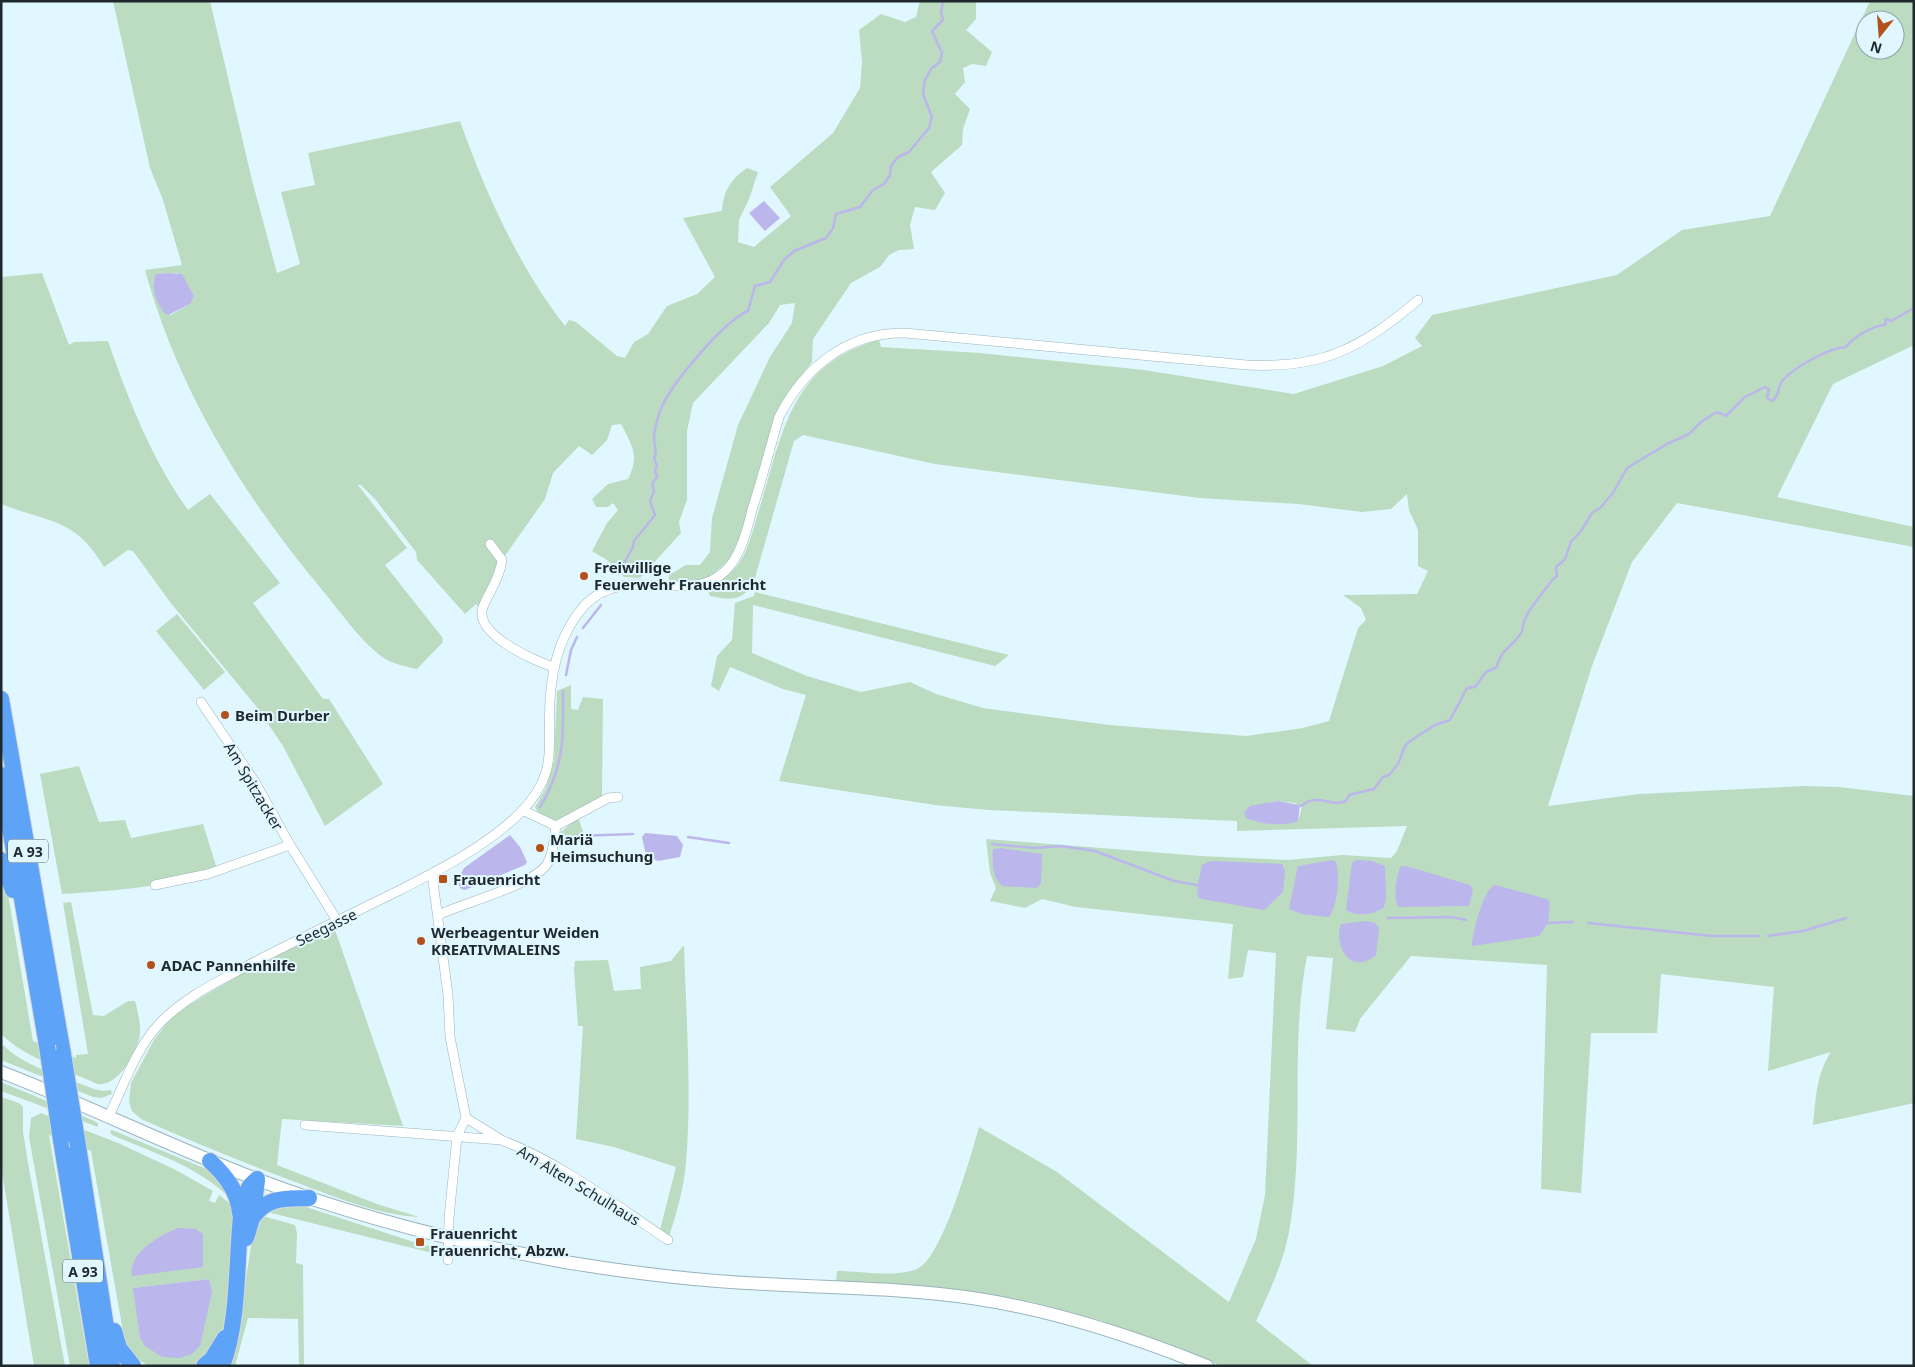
<svg xmlns="http://www.w3.org/2000/svg" width="1915" height="1367" viewBox="0 0 1915 1367" font-family="'Noto Sans',sans-serif">
<style>
.green{fill:#bbdcc0;fill-rule:evenodd}
.water{fill:#bbb6ec}
.lines{fill:none;stroke-linecap:round;stroke-linejoin:round}
.stream{stroke:#bbb6ec;stroke-width:2.5}
.minor-casing{stroke:#99b4bd;stroke-width:10}
.secondary-casing{stroke:#99b4bd;stroke-width:14}
.motorway-casing{stroke:#d7d8d9;stroke-width:18}
.minor{stroke:#fff;stroke-width:9}
.secondary{stroke:#fff;stroke-width:12}
.motorway{stroke:#5da3f7;stroke-width:16}
.motorway-bridge-casing{stroke:#d7d8d9;stroke-width:18;stroke-linecap:butt}
.motorway-bridge{stroke:#5da3f7;stroke-width:16}
.poi-dot{fill:#b4511a;stroke:#e1f7ff;stroke-width:2}
.labels{text-anchor:middle;dominant-baseline:central;stroke-width:4;stroke-linejoin:round;paint-order:stroke}
.shield{fill:#e1f7ff;stroke:#59676c;stroke-width:1}
.shield-label{font-size:14px;font-weight:bold;fill:#1f292d}
.poi-label{font-size:15px;font-weight:bold;fill:#1f292d;stroke:#e1f7ff;text-anchor:start}
.street-label{font-size:15px;fill:#1f292d;stroke:#e1f7ff}
</style>
<rect width="100%" height="100%" fill="#e1f7ff"/>
<!-- green -->
<path class="green" d="M113 1H210L251 176 277 273 300 264 281 192 315 185 308 153 460 121C485 192 519 267 565 326L569 320 576 322 617 356 625 358 634 342 648 334 667 306 697 294 715 277 683 218 722 211C723 191 731 179 747 168L758 172 749 199 739 220 738 242 754 247 791 216 770 187 833 133 860 88 862 62 859 30 881 14 905 22 916 17 920 1H976V19L966 30 992 52 986 66 972 64 963 68 965 82 955 94 970 109 963 129 962 145 931 172 945 193 935 210 915 207 910 225 914 249 899 250 889 255 880 267 851 283 813 339 812 362 790 390 772 430 740 537 730 559 710 577 688 583 669 580V575L686 565H700L710 552 712 518 738 425 770 357 792 323 795 303 780 305 769 323 693 403 687 431V500L679 522 681 533 640 578 624 577 607 560 592 551 607 523 618 510 613 503 608 507H596L592 499 608 484 628 479C640 455 632 446 621 424L612 425 607 440 592 455 579 446 553 473 545 499 502 560 482 610 476 604 465 614 417 560 416 552 375 499 361 485H358L407 548 385 565 442 637 443 642 417 669C408 667 399 665 391 662 367 651 340 611 323 591 244 497 178 390 145 270L182 265 163 200 150 168ZM178 273 190 304 170 315 161 308 153 281 156 274Z
M1870 1H1914V345L1833 384 1777 497 1914 527V547L1677 503 1632 562 1592 666 1548 806 1639 794 1804 786 1839 787 1914 796V1103L1813 1125C1816 1099 1816 1074 1831 1052L1768 1071 1774 987 1661 974 1657 1033H1591L1581 1193 1541 1189 1547 965 1411 956 1360 1019 1355 1032 1326 1029 1333 958 1307 956C1289 1046 1306 1141 1289 1232 1283 1264 1269 1292 1256 1321L1313 1366H1221L1100 1320 1032 1302 963 1291 836 1282 837 1271C862 1271 894 1278 917 1269 942 1259 971 1155 979 1127L1057 1172 1229 1302 1256 1239 1265 1195 1276 953 1248 950 1243 977 1228 979 1233 924 1076 907 1042 899 1025 908 990 901 996 888 990 873 986 839 1201 856 1288 860 1342 855 1391 858 1397 851 1407 826 1237 831V821L988 810 935 805 779 781 806 695 783 689 730 667 719 691 711 686 717 656 732 640 735 603 754 596 755 592 1009 655 995 666 753 605 752 653 807 676 861 692 910 682 936 694 983 708 1109 725 1246 736 1303 728 1329 721 1358 628 1366 620 1361 608 1343 595 1417 594 1428 571 1418 566V530L1409 510 1407 494 1391 509 1362 512 1298 504 1200 498 935 464 803 435 794 441 753 585C740 602 729 600 710 596L708 591C719 582 734 572 741 560 750 545 754 526 759 510 783 433 790 364 879 340L881 347 980 353 1144 370 1294 394 1383 366 1422 346 1415 338 1432 315 1617 275 1682 230 1770 216ZM1865 20H1895V50H1865ZM1277 801 1295 803 1302 807 1298 821 1284 823 1252 821 1268 803Z
M42 273 69 345 74 342 108 341C129 401 151 458 188 510L210 494 280 583 253 603 323 699H329L383 784 325 826 283 746 256 706 170 602 133 551 128 550 104 567C75 517 48 523 1 504V277Z
M177 614 225 672 204 690 156 631Z
M571 685V709L578 710 583 697 603 699 602 798 560 821C550 821 539 816 535 807L546 788 554 761 557 691Z
M79 766 99 822 125 820 131 838 203 824 217 869C168 887 114 891 62 894L40 774Z
M578 817 585 837 571 843H558L560 833Z
M1 874 7 888 33 1041 76 1058V1055L88 1054 63 903 71 902 93 1015 104 1016 128 1001H135C138 1012 142 1029 139 1039 135 1056 117 1087 97 1084 64 1068 28 1060 1 1034Z
M332 921 403 1126 282 1119 277 1165 377 1204 419 1217C380 1215 343 1200 306 1186 251 1166 196 1143 141 1119L132 1111 129 1102 131 1083 154 1040 167 1023 180 1010Z
M684 945C686 1015 692 1093 686 1162 684 1189 676 1215 668 1240L659 1234 676 1167 614 1147 576 1139 583 1026H578L574 969 575 961 608 960 614 991 641 989 640 967 671 961Z
M1 1043C24 1067 64 1077 94 1089L103 1091 111 1090 112 1094 102 1098 93 1097 1 1060Z
M1 1082 92 1120 98 1123V1127L1 1091Z
M1 1097 19 1103 23 1107V1132L28 1163 65 1366H34L1 1166Z
M41 1113 118 1143 176 1170 213 1191 209 1201 215 1203 219 1195 235 1207 233 1262 224 1323 222 1331 205 1360 196 1366H148L135 1357 122 1338 124 1337 91 1151 49 1135 89 1366H70L29 1137 31 1118ZM209 1279 140 1338 134 1288Z
M112 1130 209 1170 216 1175 229 1197C197 1166 152 1152 112 1135L110 1132Z
M300 1205 423 1245 438 1247 440 1252 432 1253 263 1211 265 1208Z
M259 1215 295 1225 297 1233 296 1263 303 1265 304 1366H299L298 1319 248 1318 235 1366H226L238 1329 253 1234Z"/>
<!-- water -->
<path class="water" d="M764 201 780 218 765 231 749 213Z
M169 273 182 274 194 296 190 304 168 315C158 311 149 283 156 274Z
M1278 801 1300 805 1298 821C1286 827 1257 824 1246 818L1244 812 1250 806Z
M645 833 677 836 683 845 680 857 658 861 646 855 642 837Z
M510 835 520 847 527 862 525 865 465 890 461 889 457 881 464 868Z
M1001 848 1042 854 1041 883 1037 888 1002 886C992 876 992 863 993 849Z
M1333 860 1336 862C1340 875 1338 905 1329 917L1301 914 1289 909 1298 866Z
M1357 860 1372 861 1385 866 1386 898 1384 907C1375 915 1356 917 1346 910L1352 863Z
M1211 861 1282 864 1285 871 1283 892 1264 910 1202 899 1198 897C1196 886 1200 876 1202 865Z
M1406 866 1470 885 1473 890 1469 906 1399 907C1392 900 1397 876 1400 867Z
M1495 885 1547 899 1550 902 1548 923 1539 936 1472 946C1472 934 1484 887 1495 885Z
M1366 921 1375 923 1379 928 1376 955C1353 975 1333 950 1341 924Z
M178 1228 196 1229 203 1234V1267L132 1276C127 1253 161 1235 178 1228Z
M209 1279 212 1292 200 1346 192 1354 180 1358 162 1357 145 1346 140 1338 133 1288Z"/>
<g class="lines">
<!-- stream -->
<path class="stream" d="M618 574 633 547 634 541 655 515 650 501 654 491 652 484 657 477 655 471 657 465 654 459C658 451 654 446 654 437 654 429 658 418 660 411 669 386 724 321 748 311L755 286 770 282 784 260 794 251 826 238 833 228 836 214 860 207 873 190 884 184 890 175 891 166 898 157 909 152 929 128 932 117 923 94 925 80 931 69 940 62 942 53 932 31 943 20 941 12 943 1
M583 628 601 605
M566 675 571 650 577 637
M1301 806C1320 792 1330 808 1346 801L1349 795 1374 789 1383 777 1389 775 1398 764 1405 746 1410 741 1435 725 1450 720 1467 688 1475 687 1486 672 1497 667C1499 651 1513 646 1521 633 1524 629 1522 623 1525 619 1528 611 1551 580 1557 576L1556 567 1565 559 1571 542 1581 531 1592 513 1600 508 1613 493 1627 468 1667 444 1689 434 1701 422 1715 413H1720L1726 416 1745 397 1765 387 1769 389 1767 398 1772 401C1780 396 1777 387 1783 380 1795 367 1828 348 1846 347 1852 338 1874 325 1885 325L1886 319 1891 321 1914 308
M540 807C564 768 564 736 563 691
M575 836 633 834
M688 837 729 843
M992 844 1035 848 1061 846 1095 851 1174 881 1197 885
M1388 918 1452 917 1466 920
M1548 923 1573 922
M1588 923 1712 936H1759
M1768 936 1803 931 1846 918"/>
<defs>
<path id="minor" d="M490 544 502 560C500 578 489 592 483 607 473 634 534 661 554 667
M201 702 255 782 290 845 338 922
M556 826 608 798 618 797
M432 874 448 995 450 1037 466 1118
M155 885 208 874 290 845
M438 915C463 903 534 885 547 864 554 853 554 838 556 826L522 810
M109 1116C124 1085 136 1048 160 1023 184 998 215 983 245 967 296 940 350 915 402 889 443 868 486 846 519 814 559 774 547 749 550 700 552 666 561 632 584 606 629 557 698 616 734 560 743 546 748 526 752 510 762 479 770 448 779 417 804 368 847 332 905 333L1247 365C1323 369 1361 348 1418 300
M466 1118 500 1139
M305 1125 501 1140C562 1163 615 1205 668 1240
M448 1260 449 1218 457 1136 466 1118"/>
<path id="secondary" d="M1 1072C87 1105 170 1146 256 1179 357 1217 459 1243 565 1262 631 1273 698 1281 765 1284 834 1288 903 1288 972 1298 1053 1310 1130 1335 1207 1366"/>
<path id="motorway" d="M1 699 63 1054
M1 775 47 1046
M1 860 13 890
M61 1140 98 1366
M78 1146 112 1366
M210 1161C225 1175 238 1191 240 1213
M252 1218C268 1196 284 1199 309 1198
M246 1238 252 1218 257 1181
M114 1331 119 1348 133 1366
M204 1366 212 1359 225 1338
M222 1366C241 1317 235 1252 243 1200L250 1186 257 1179"/>
</defs>
<!-- minor casing -->
<use href="#minor" class="minor-casing"/>
<!-- secondary casing -->
<use href="#secondary" class="secondary-casing"/>
<!-- motorway casing -->
<use href="#motorway" class="motorway-casing"/>
<!-- minor -->
<use href="#minor" class="minor"/>
<!-- secondary -->
<use href="#secondary" class="secondary"/>
<!-- motorway -->
<use href="#motorway" class="motorway"/>
<defs>
<path id="motorway-bridge" d="M47 1046 61 1140
M63 1054 78 1146"/>
</defs>
<!-- motorway-bridge casing -->
<use href="#motorway-bridge" class="motorway-bridge-casing"/>
<!-- motorway-bridge -->
<use href="#motorway-bridge" class="motorway-bridge"/>
</g>
<!-- markers -->
<g class="poi-dot">
<circle cx="584" cy="576" r="5"/>
<circle cx="225" cy="715" r="5"/>
<circle cx="540" cy="848" r="5"/>
<rect x="438" y="874" width="10" height="10" rx="2.5"/>
<circle cx="421" cy="941" r="5"/>
<circle cx="151" cy="965" r="5"/>
<rect x="415" y="1237" width="10" height="10" rx="2.5"/>
</g>
<g class="labels">
<!-- shield labels -->
<g class="shield">
<rect x="8" y="839.5" width="40" height="23" rx="4"/>
<rect x="63" y="1259.5" width="40" height="23" rx="4"/>
</g>
<g class="shield-label">
<text x="28" y="851">A 93</text>
<text x="83" y="1271">A 93</text>
</g>
<!-- poi labels -->
<g class="poi-label">
<text x="594" y="567">Freiwillige<tspan x="594" dy="17">Feuerwehr Frauenricht</tspan></text>
<text x="235" y="715">Beim Durber</text>
<text x="550" y="839">Mariä<tspan x="550" dy="17">Heimsuchung</tspan></text>
<text x="453" y="879">Frauenricht</text>
<text x="431" y="932">Werbeagentur Weiden<tspan x="431" dy="17">KREATIVMALEINS</tspan></text>
<text x="161" y="965">ADAC Pannenhilfe</text>
<text x="430" y="1233">Frauenricht<tspan x="430" dy="17">Frauenricht, Abzw.</tspan></text>
</g>
<!-- street labels -->
<g class="street-label">
<text transform="translate(254 786) rotate(59)">Am Spitzacker</text>
<text transform="translate(326 927) rotate(-26)">Seegasse</text>
<text transform="translate(579 1185) rotate(31)">Am Alten Schulhaus</text>
</g>
</g>
<!-- border -->
<rect width="1915" height="1367" fill="none" stroke="#1f292d" stroke-width="5"/>
<!-- north arrow -->
<g transform="translate(1880 35) rotate(197)"><circle r="24" fill="#e1f7ff" stroke="#93a5ab"/>
<path d="M0-4L9 19L0 12L-9 19Z" fill="#b4511a"/>
<text y="-8" font-size="14" font-weight="bold" text-anchor="middle" fill="#1f292d">N</text>
</g>
</svg>
